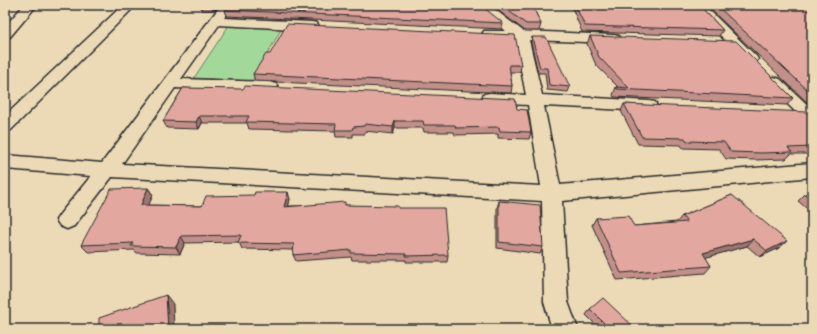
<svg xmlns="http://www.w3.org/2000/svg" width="817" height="334" viewBox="0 0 817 334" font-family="Sriracha,sans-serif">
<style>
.green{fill:#a3d89b;stroke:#678263}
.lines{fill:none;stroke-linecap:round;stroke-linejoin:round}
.minor-casing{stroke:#2b2b2b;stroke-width:3}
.minor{fill:#ecdab7;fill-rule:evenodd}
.wall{fill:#c29089;stroke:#2b2b2b}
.shaded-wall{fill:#9e766f;stroke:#2b2b2b}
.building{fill:#e2a89f;stroke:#2b2b2b}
</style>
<rect width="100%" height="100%" fill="#ecdab7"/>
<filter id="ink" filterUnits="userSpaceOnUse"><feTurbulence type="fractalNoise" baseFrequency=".025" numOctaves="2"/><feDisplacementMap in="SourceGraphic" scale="8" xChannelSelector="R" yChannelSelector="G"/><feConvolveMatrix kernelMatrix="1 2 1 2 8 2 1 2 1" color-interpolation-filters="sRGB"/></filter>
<g filter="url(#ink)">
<!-- green -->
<path class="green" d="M229 25 282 28 252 81 194 78Z"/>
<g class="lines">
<defs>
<path id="minor" d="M24 5H37L10 37 5 38V26Z
M123 5H136L11 130 5 132V116Z
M221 5H233L224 18 312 22 317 23 319 26 317 29 312 30 219 25 181 79 270 82 276 84 278 87 276 90 270 92 175 88 122 164 541 186 528 105 490 103 484 102 482 98 484 94 490 93 526 95 515 39 484 37 482 34 484 31H506L475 5H489L523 31 614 35 619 36 621 39 619 42 614 43 529 40 542 95 649 101 655 102 657 106 655 110 649 111 544 106 560 185 812 163V177L562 201 568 302 578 329H552L544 302 542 201 112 177 74 226 67 229 60 226 56 220 60 214 91 176 5 169V155L102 163Z
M691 5H704L756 56 758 59 756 62 751 63 746 62Z
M774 77 780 79 812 109V124L806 122 768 85 766 82 768 79Z"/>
</defs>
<!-- minor casing -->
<use href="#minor" class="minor-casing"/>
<!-- minor -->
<use href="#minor" class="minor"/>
</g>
<!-- wall -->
<path class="wall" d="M200 5H220L215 10H202Z
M494 5H532L541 24 539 31H525L495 8Z
M571 5H699L723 30 719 36 582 32Z
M706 5H812V107Z
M450 7 503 23 502 29 227 16 225 10Z
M590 36 793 98 787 105 614 97 613 95 616 87H618L596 65 587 44Z
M532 37 570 87 568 92 547 90 545 73H538L531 42Z
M270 54 521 65 520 72H510L512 86 511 93 255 81 253 74Z
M183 88 517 109 531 132 529 139 498 138V134L455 135 454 132H424L423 128H395L393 134 365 131V134H353V137H336L335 131 249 129 247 123H202L199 129 167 128 163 121Z
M624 104 812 116V154H791L786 159 755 160 726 159 719 149 683 148 681 145 638 144 621 111Z
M148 188 153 195 148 205 202 206 290 199 288 206 345 205 398 208 448 255 447 262H406V260H352L351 257 296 261 293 255 294 250 242 249 239 242 185 243 180 254 137 253 134 250 88 252 81 245Z
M812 192V213L798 201 805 194Z
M732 195 779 248 760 257 747 246 705 257 711 266 705 273 617 280 592 225 596 218 634 226 677 222 682 216Z
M499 201 543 247 540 254 497 248V208Z
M590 309 636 329H600L586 315Z"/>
<!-- shaded-wall -->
<path class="shaded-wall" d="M213 5H220L215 10Z
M199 116 202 123 199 129 196 122Z
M395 121V128L393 134V127Z
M148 188 153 195 146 212 141 205Z
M288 192 290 199 287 213 284 207Z
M181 236 185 243 180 254 176 247Z
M753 239 747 246 697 260 703 253Z
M787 241 779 248 760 257 767 251Z
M166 295 173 304 174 329H168Z"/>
<!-- building -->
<path class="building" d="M229 5H449V8L483 7 503 23 225 10Z
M501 5H532L541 24H526Z
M575 5H699L723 30 585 26Z
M716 5H812V94Z
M287 24 515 35 521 65H509L512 86 253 74 266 54H270Z
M590 36 736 41 793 98 617 89 616 87 629 88 599 57Z
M532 37H546L570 87 549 85 547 68H540Z
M245 86 515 99 517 109 527 110 531 132 500 131 499 127 456 128 455 125H424L423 121H395L393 127 365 124 364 126 353 127 352 130H335L336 124 246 122 249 116H199L196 122 163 121 183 88 243 89Z
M624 104 807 112 811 115 812 116V147L788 148 792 152 761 153 731 152 724 142 687 141 685 138 642 137Z
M148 188 141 205 202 206 206 196 254 195 255 192H288L284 207 345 202V205L398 206V208H444L448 255 406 256V254L351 253V250L293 255 294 244 238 243 241 235 181 236 176 247 131 246 133 243 81 245 111 189Z
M812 192V200L805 194Z
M732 195 787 241 767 251 753 239 703 253 711 266 621 273 596 218 628 216 634 226 687 222 682 216Z
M499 201 540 205 543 247 499 242Z
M166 295 168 329H99V318Z
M603 298 636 329H610L590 309Z"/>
</g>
<!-- margin -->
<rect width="817" height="334" fill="none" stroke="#ecdab7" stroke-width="20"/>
<rect x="10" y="10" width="797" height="314" fill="none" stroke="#2b2b2b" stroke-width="1.5" filter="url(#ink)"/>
</svg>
